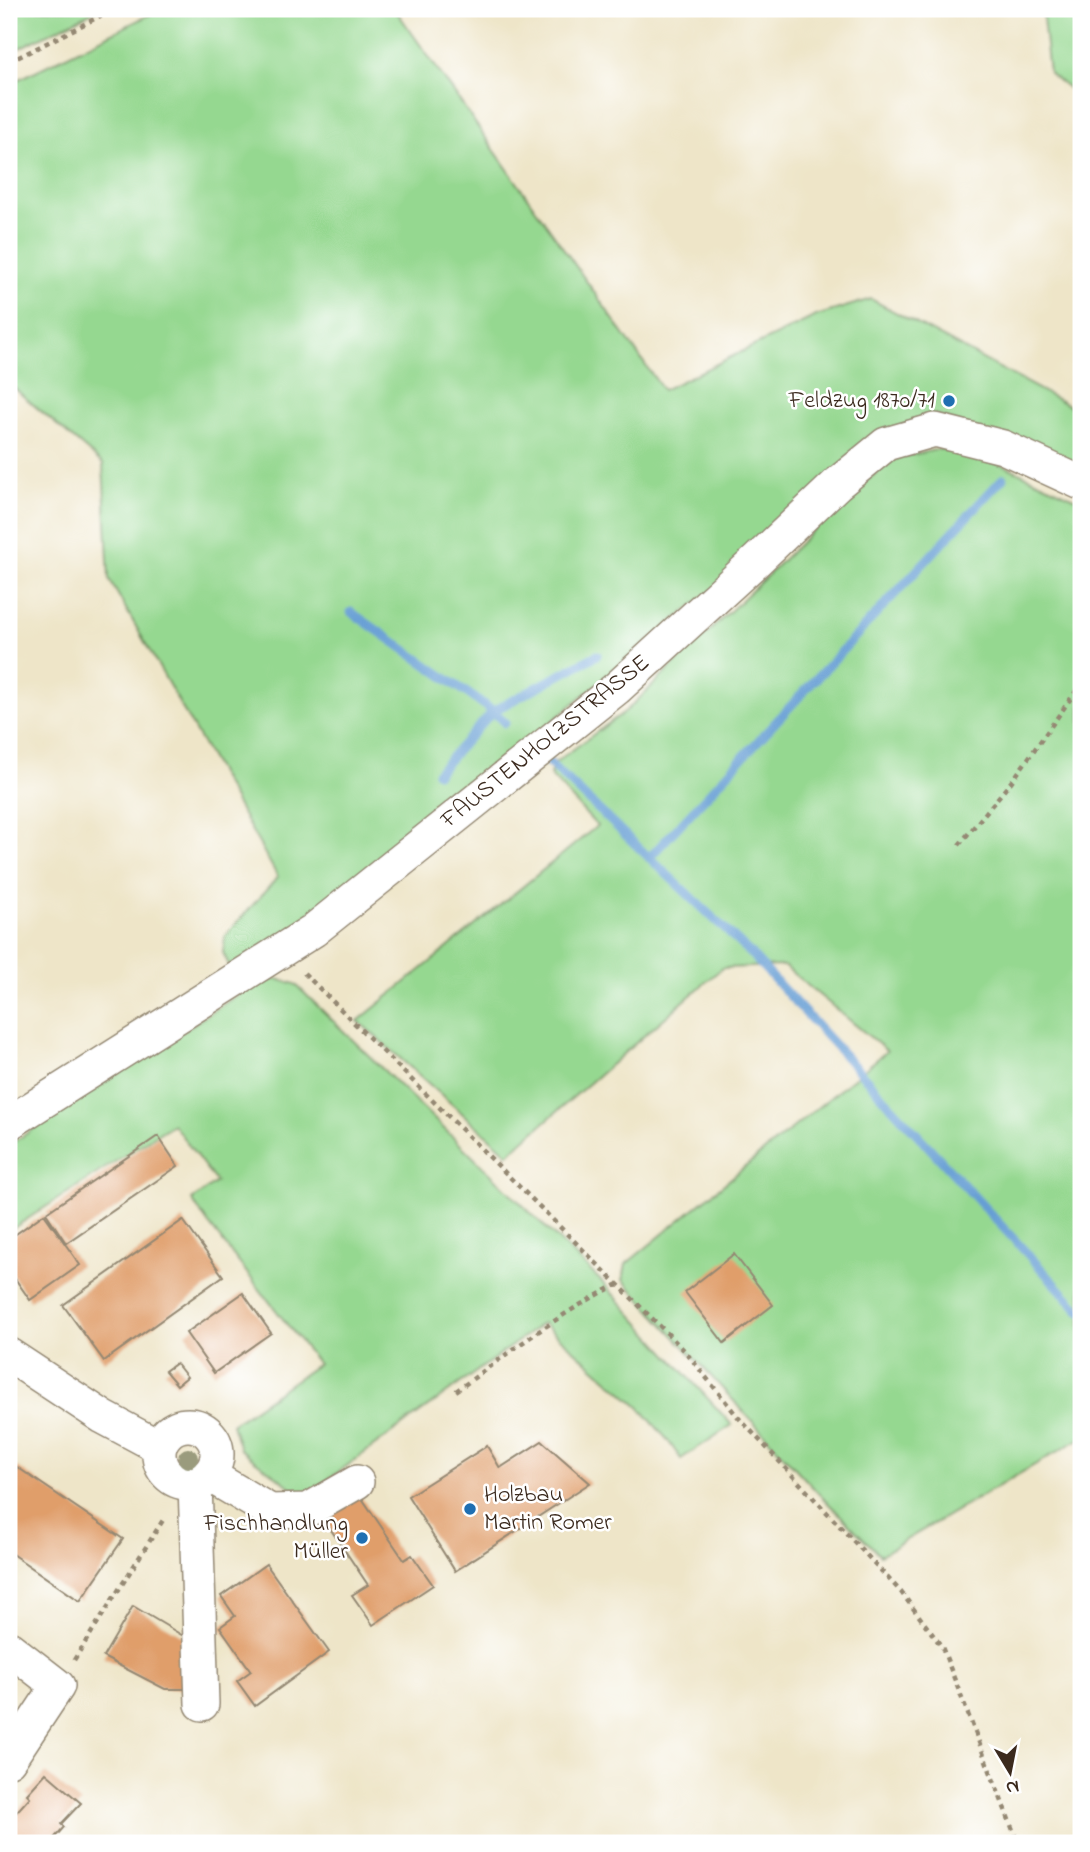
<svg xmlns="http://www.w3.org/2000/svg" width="1090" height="1852" viewBox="0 0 1090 1852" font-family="'Indie Flower',sans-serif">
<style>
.green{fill:#95d890;stroke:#688157;stroke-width:2}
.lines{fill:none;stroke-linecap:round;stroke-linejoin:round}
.stream{stroke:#669ed4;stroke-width:9}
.building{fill:#e09e6a}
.minor-casing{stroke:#948873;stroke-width:36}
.path{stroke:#948873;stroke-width:4.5;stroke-dasharray:5 5;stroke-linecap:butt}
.minor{stroke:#fff;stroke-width:33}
.tree{fill:#9a9b7d}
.poi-dot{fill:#1f6fb2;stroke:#fff;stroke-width:2.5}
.labels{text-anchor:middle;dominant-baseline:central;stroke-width:5;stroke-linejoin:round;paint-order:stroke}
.poi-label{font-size:24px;fill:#3b2a1e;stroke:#fff;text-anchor:end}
.street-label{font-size:24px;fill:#3b2a1e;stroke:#fff}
</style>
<rect width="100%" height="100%" fill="#fff"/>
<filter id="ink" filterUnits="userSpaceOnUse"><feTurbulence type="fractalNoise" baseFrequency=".0143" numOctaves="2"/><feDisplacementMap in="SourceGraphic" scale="14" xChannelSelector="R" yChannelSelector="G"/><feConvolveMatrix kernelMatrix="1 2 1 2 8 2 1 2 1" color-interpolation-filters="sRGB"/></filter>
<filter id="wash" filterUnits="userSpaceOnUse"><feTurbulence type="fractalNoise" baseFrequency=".00686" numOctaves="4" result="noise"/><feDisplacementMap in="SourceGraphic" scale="28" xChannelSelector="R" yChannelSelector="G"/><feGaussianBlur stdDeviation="1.57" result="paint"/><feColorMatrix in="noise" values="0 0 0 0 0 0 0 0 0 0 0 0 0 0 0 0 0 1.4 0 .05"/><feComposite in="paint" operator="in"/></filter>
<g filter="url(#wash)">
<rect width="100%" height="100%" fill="#eee5c8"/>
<!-- green -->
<path class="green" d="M9 9H99L9 53Z
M161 9H395L663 390 816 316 871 299 1081 412V468L936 415 673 621 305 926 230 967 223 953 225 936 278 877 109 579 103 464 9 384V84Z
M1042 9H1081V98L1049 73Z
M940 449 1001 464 1081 501V1438L880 1555 819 1494 623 1280 626 1264 887 1051 784 966 722 968 508 1154 358 1021 597 826 550 775 553 764 627 710 772 571 850 493 896 458Z
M277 979 295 984 602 1282 732 1425 681 1459 666 1438 639 1407 543 1323 304 1497 240 1449 232 1424 318 1364 208 1223 192 1200 216 1182 173 1124 9 1231V1145L254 984Z"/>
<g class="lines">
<!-- stream -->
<path class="stream" d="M351 612 493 711 505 723
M544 758 750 953 1081 1312
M437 773 493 711 597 655
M649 858 1003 478"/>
</g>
<g id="blocks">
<!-- building -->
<path class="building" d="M158 1136 178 1166 66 1243 46 1213Z
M44 1214 80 1265 30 1300 9 1270V1239Z
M183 1220 223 1276 104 1361 63 1305Z
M734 1254 773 1305 724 1343 685 1292Z
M243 1293 271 1333 214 1373 186 1333Z
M176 1363 187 1377 177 1385 165 1371Z
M542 1441 590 1483 455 1571 408 1496 487 1446 500 1468Z
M17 1467 123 1539 80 1601 9 1552V1479Z
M357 1491 404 1560 412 1555 433 1585 373 1625 352 1595 368 1585 321 1515Z
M266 1564 329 1652 255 1706 237 1681 251 1671 220 1627 235 1616 221 1596Z
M133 1606 195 1643 194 1689H165L103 1657Z
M46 1773 81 1803 61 1824 64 1827 50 1843H9V1826L13 1821 11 1818 30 1797 27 1794Z"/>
</g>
</g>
<g filter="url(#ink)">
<use href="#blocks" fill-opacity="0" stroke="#948873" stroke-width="2"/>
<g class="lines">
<defs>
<path id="minor" d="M9 1123 314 930 617 688 757 560 837 484 886 444 935 430 1003 447 1081 483
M9 1355 103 1417 159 1447
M159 1454a29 29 0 1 1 58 0a29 29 0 1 1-58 0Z
M209 1475 270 1511 308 1510 357 1482
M195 1483 202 1704
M9 1648 58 1686 9 1760"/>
</defs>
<!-- minor casing -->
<use href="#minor" class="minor-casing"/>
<!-- path -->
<path class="path" d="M9 62 114 9
M959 845 1015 777 1081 684
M304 973 684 1350 738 1417 901 1592 942 1647 1018 1843
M456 1391C509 1353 560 1312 619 1284
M74 1660 165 1517"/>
<!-- minor -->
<use href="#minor" class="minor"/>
</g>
<!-- trees -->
<circle class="tree" cx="188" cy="1458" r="10"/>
</g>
<!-- markers -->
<g class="poi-dot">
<circle cx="949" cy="401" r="7"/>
<circle cx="470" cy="1509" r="7"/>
<circle cx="362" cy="1538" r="7"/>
</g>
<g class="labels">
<!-- poi labels -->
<g class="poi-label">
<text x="935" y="401">Feldzug 1870/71</text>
<text x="484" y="1495" text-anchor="start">Holzbau<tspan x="484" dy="28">Martin Romer</tspan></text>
<text x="348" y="1524">Fischhandlung<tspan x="348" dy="28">Müller</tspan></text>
</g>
<!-- street labels -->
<g class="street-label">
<text transform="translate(546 742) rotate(-39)">FAUSTENHOLZSTRASSE</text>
</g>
</g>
<!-- margin -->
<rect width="1090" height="1852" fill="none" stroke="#fff" stroke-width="35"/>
<!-- north arrow -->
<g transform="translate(1010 1772) rotate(170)" stroke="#ffffff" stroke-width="5" paint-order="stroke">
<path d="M0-5L12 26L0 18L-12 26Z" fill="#3b2a1e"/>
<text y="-10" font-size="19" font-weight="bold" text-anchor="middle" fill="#3b2a1e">N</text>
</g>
</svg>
